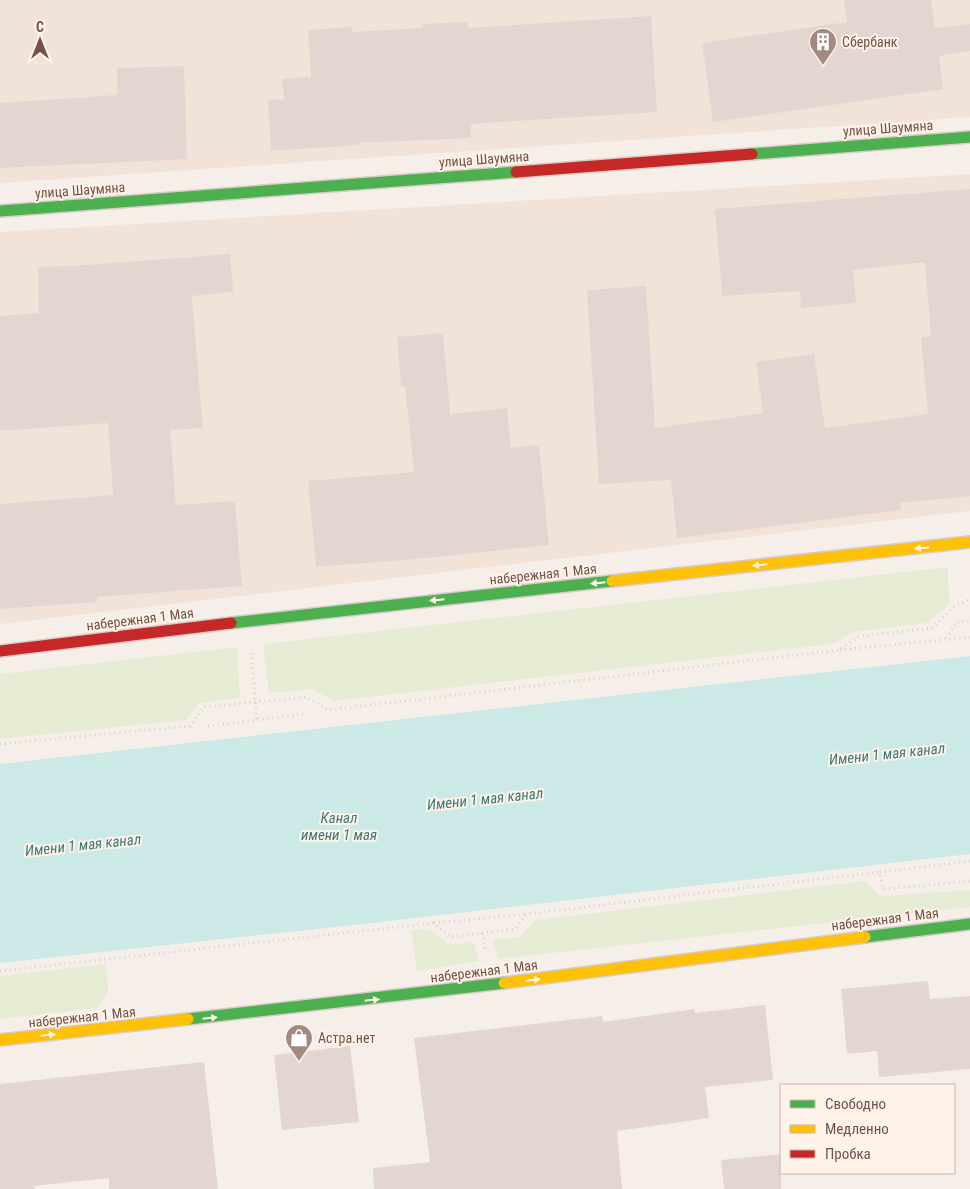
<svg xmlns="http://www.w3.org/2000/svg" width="970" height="1189" viewBox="0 0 970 1189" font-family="'Roboto Condensed',sans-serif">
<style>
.residential{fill:#f2e3d9}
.green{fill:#e6ecd4}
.water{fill:#cbe9e6}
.building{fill:#e3d6d1}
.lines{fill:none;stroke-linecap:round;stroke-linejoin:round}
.fast-casing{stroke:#d6cbc6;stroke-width:14}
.slow-casing{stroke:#d6cbc6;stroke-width:14}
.jam-casing{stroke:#d6cbc6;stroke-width:14}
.path{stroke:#dacfcc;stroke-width:3;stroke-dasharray:1 4;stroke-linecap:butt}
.fast{stroke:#4caf50;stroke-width:11}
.slow{stroke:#ffc107;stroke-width:11}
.jam{stroke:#c62828;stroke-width:11}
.oneway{fill:#fff3e9}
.labels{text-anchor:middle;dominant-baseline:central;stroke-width:4;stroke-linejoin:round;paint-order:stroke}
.poi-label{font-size:14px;fill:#745249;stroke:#fff3e9;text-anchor:start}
.street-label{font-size:14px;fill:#745249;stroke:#fff3e9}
.water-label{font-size:15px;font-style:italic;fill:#3d797a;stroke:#fff3e9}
</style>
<rect width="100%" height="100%" fill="#f6efe9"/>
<!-- residential -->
<path class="residential" d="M0 0H970V117L0 183Z
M970 174V511L0 624V232Z"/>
<!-- green -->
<path class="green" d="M948 567 949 604 927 623 853 632 833 644 333 701 313 689 269 693 263 644Z
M237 647 240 698 199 703 186 720 0 739V674Z
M865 881 881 896 970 890V907L498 959 493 940 520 937 535 920Z
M429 929 448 944 474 943 479 961 417 971 411 930Z
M106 964 108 990 98 1008 0 1019V976Z"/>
<!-- water -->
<path class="water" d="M970 656V854L354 925 0 963V764Z"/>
<!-- building -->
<path class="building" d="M844 0H931L935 28 970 24V51L939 56 943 89 713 122 702 43 847 22Z
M651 16 657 112 471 124V138L359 143V145L271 151 268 100 284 99 282 79 311 77 308 30 351 27 352 32 423 28V24L467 22 468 28Z
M184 66 187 159 0 168V103L117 95V68Z
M970 189V496L900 503 901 510 677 538 671 480 599 484 587 290 646 286 655 428 763 413 756 362 814 354 825 428 928 414 921 337 931 336 925 262 853 270 856 303 801 308 800 291 722 296 715 209Z
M230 254 233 292 192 296 203 428 170 430 176 505 235 501 242 586 97 597V602L0 609V504L113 495 108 423 0 431V316L39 313 38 267 86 265Z
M443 333 450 414 507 408 511 448 539 445 549 545 417 559 316 567 308 481 414 472 405 386H401L397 337Z
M928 981 930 999 970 996V1069L879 1077 877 1051 847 1054 841 989Z
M765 1005 773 1080 705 1087 709 1118 617 1131 622 1189H374L373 1168 430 1162 414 1038 602 1016 603 1022 694 1009 695 1013Z
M350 1046 359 1122 282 1130 274 1055Z
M204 1062 218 1189H109V1178L34 1186 35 1189H0V1084Z
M781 1154V1189H724L721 1160Z"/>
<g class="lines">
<defs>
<path id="fast" d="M752 154 970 137
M0 211 516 172
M231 623 612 581
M865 937 970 924
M188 1019 504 983"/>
<path id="slow" d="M612 581 970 542
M504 983 865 937
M0 1040 188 1019"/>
<path id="jam" d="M516 172 752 154
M0 651 231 623"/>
</defs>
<!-- fast casing -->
<use href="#fast" class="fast-casing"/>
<!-- slow casing -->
<use href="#slow" class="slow-casing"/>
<!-- jam casing -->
<use href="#jam" class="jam-casing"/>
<!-- path -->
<path class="path" d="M946 638 957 622 970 621
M840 650 970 637
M251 653 257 720
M208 726 304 714
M0 744 190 726 204 707 307 697 328 710 839 650 859 636 932 628 954 607 970 599
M970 861 879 872 883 889 970 881
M434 923 527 914
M482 933 486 952
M0 971 433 923 450 937 515 929 527 914 879 872"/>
<!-- fast -->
<use href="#fast" class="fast"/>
<!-- slow -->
<use href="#slow" class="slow"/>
<!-- jam -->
<use href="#jam" class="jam"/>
</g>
<!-- one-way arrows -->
<defs><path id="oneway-solid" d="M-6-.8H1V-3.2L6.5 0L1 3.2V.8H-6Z" transform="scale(1.25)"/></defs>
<g class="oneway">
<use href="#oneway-solid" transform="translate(922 548) rotate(174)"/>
<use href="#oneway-solid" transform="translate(760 565) rotate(174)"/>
<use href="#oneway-solid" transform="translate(598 583) rotate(174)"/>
<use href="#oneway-solid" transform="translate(437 600) rotate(174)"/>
<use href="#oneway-solid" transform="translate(533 980) rotate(-7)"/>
<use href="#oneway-solid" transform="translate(372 1000) rotate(-6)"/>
<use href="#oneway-solid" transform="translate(210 1018) rotate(-6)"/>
<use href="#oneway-solid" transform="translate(48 1035) rotate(-6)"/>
</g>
<!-- icons -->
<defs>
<symbol id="building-pin" viewBox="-11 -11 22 30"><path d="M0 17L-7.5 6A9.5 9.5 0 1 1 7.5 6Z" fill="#a28981" stroke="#fff3e9"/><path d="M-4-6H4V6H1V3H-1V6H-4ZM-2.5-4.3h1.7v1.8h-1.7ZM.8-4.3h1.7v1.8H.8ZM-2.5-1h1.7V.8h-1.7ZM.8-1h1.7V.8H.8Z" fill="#fff"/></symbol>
<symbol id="shop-pin" viewBox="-11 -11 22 30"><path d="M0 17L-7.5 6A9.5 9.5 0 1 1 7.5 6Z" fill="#a28981" stroke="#fff3e9"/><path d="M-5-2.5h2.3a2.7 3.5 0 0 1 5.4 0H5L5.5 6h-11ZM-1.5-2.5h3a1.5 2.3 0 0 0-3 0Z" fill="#fff"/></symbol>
</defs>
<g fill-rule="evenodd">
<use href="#building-pin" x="807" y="26" width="32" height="43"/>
<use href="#shop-pin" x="283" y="1022" width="32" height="43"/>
</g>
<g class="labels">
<!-- poi labels -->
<g class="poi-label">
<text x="842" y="42">Сбербанк</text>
<text x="318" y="1038">Астра.нет</text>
</g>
<!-- street labels -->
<g class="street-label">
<text transform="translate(888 128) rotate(-4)">улица Шаумяна</text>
<text transform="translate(484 159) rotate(-4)">улица Шаумяна</text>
<text transform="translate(80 190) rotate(-4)">улица Шаумяна</text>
<text transform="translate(543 574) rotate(-6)">набережная 1 Мая</text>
<text transform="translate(140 619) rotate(-7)">набережная 1 Мая</text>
<text transform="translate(885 919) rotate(-7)">набережная 1 Мая</text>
<text transform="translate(484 971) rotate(-7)">набережная 1 Мая</text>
<text transform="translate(82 1017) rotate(-6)">набережная 1 Мая</text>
</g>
<!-- water labels -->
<g class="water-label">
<text transform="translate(887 754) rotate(-6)">Имени 1 мая канал</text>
<text transform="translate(485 799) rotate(-6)">Имени 1 мая канал</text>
<text x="339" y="818">Канал<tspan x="339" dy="17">имени 1 мая</tspan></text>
<text transform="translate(83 845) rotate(-6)">Имени 1 мая канал</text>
</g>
</g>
<!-- legend -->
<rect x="780" y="1084" width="175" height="90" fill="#fff3e9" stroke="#c7b3a9"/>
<rect x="790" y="1100" width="25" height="8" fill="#4caf50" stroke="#c7b3a9"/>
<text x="825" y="1109" font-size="15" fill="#745249">Свободно</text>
<rect x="790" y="1125" width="25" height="8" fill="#ffc107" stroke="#c7b3a9"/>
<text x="825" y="1134" font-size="15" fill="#745249">Медленно</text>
<rect x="790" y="1150" width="25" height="8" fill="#c62828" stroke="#c7b3a9"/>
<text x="825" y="1159" font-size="15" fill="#745249">Пробка</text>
<!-- north arrow -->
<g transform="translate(40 40)" stroke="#fff3e9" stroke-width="4" paint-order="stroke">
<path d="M0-4L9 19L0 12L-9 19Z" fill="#745249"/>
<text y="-8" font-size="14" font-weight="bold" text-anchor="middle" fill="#745249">С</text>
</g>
</svg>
